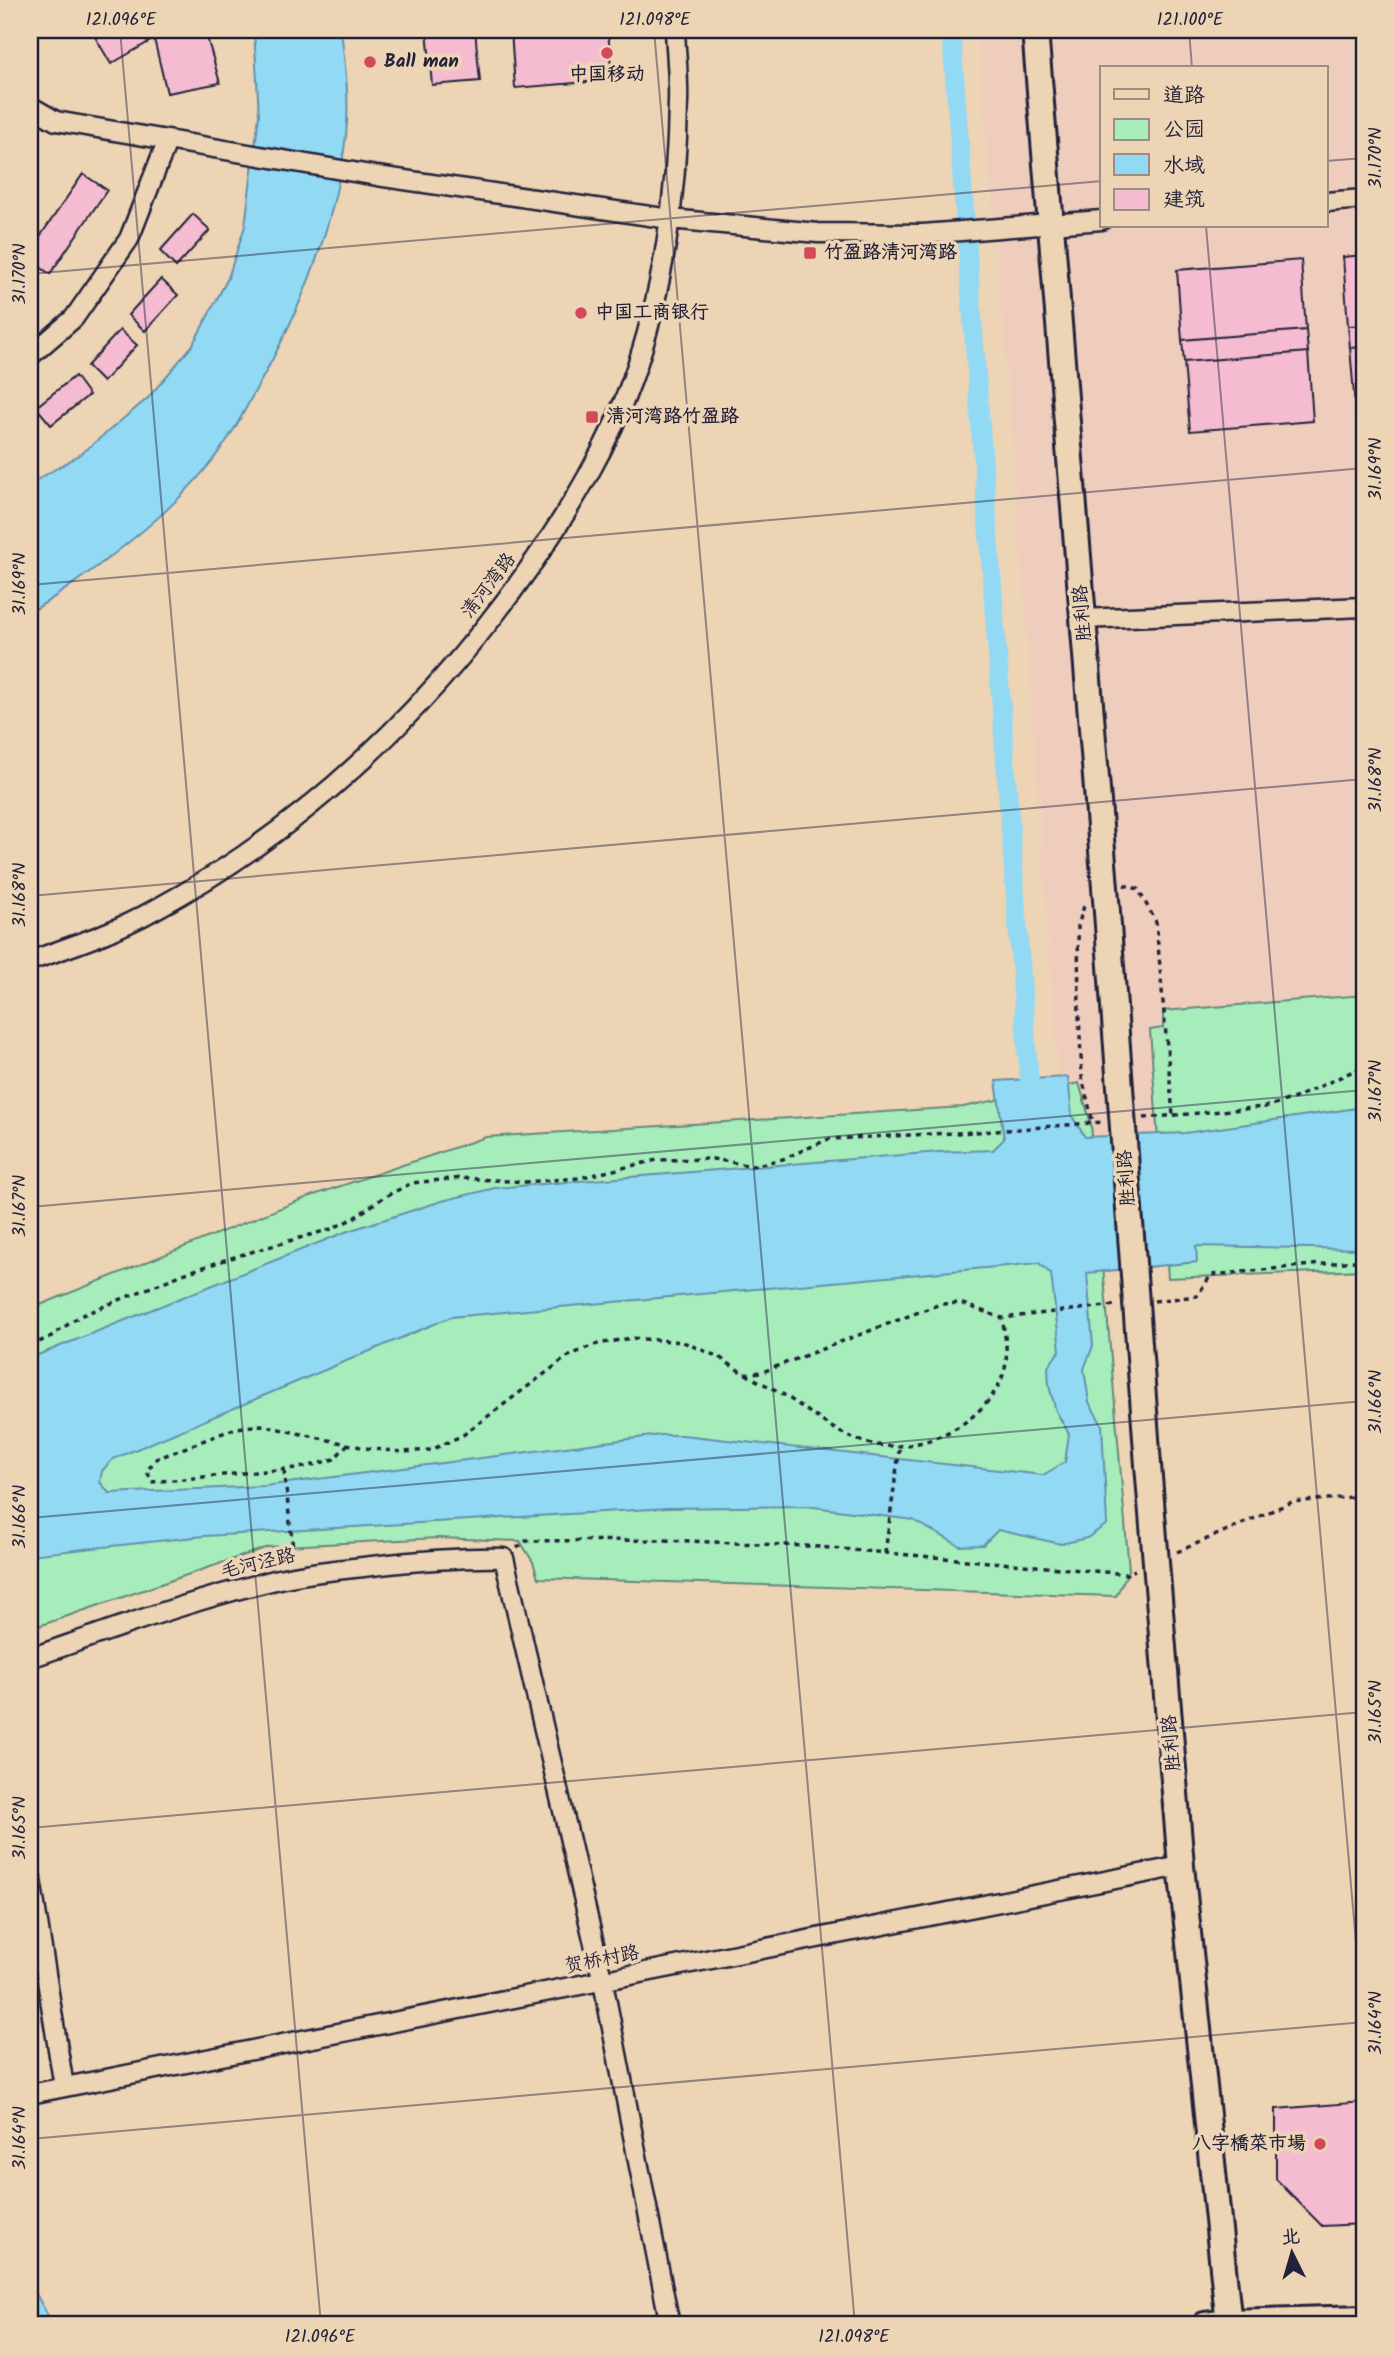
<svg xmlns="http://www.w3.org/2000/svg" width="1394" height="2355" viewBox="0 0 1394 2355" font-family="Kalam,'LXGW WenKai TC',sans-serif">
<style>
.built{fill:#efcdbd;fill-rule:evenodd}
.green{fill:#a6edbb;stroke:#64887b;stroke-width:2}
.water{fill:#92d9f3;stroke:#6590a9;stroke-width:2;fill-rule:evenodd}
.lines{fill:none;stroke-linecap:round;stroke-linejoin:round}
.canal{stroke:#92d9f3;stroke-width:19}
.building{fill:#f5bcd1;stroke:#22223b;stroke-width:2}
.street-casing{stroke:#22223b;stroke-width:23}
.secondary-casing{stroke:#22223b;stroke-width:30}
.path{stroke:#22223b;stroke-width:3.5;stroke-dasharray:5 5;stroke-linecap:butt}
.street{stroke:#edd4b5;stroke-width:18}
.secondary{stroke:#edd4b5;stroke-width:24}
.secondary-bridge-casing{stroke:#22223b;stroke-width:30;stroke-linecap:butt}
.secondary-bridge{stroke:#edd4b5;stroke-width:24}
.ticks{fill:none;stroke:#22223b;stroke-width:2;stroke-opacity:0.45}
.poi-dot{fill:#d1495b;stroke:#edd4b5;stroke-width:2.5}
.labels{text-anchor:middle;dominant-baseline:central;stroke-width:7;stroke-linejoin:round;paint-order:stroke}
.poi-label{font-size:19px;font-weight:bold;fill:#22223b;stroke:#edd4b5;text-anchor:start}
.street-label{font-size:19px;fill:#22223b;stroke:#edd4b5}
.neatline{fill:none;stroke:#22223b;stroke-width:2.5}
.ticks-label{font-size:18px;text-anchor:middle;fill:#22223b}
</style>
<rect width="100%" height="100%" fill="#edd4b5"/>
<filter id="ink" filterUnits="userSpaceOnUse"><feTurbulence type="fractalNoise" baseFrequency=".0143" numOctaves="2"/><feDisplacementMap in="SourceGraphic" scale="14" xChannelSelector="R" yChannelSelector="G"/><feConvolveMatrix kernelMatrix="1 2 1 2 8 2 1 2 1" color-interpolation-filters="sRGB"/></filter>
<g filter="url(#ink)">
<!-- built -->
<path class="built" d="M977 30H1364V1107L1185 1133 1063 1138 1012 434ZM1102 68H1326V226H1102Z"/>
<!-- green -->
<path class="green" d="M1364 995V1270L1168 1278 1150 1030 1163 1028V1011Z
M1079 1083 1091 1124 1129 1570 1116 1596 538 1578 533 1562 520 1541 438 1538 268 1547 30 1629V1309L308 1197 486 1137 963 1107Z"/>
<!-- water -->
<path class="water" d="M254 30H341C345 64 350 101 346 135 335 228 300 313 254 393 245 410 236 428 225 443 191 494 140 535 91 571 71 585 52 600 30 612V484L81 454 148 398 192 346 228 278 245 226 259 115Z
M1068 1077 1072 1116 1085 1137 1185 1133 1364 1107V1249L1196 1246 1197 1262 1087 1273 1093 1346 1084 1369 1089 1402 1102 1425 1107 1524 1087 1538 1061 1544 998 1530 983 1545 960 1546 913 1520 806 1506 668 1508 204 1536 30 1555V1359L38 1355 348 1231 442 1201 495 1188 939 1152 993 1150 1004 1139 996 1081ZM1039 1263 1051 1274 1060 1350 1048 1367 1049 1386 1056 1411 1069 1434 1065 1462 1043 1475 683 1435H660L264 1486 109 1493 100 1482 102 1471 113 1459 451 1317Z
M30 2283 53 2325H30Z"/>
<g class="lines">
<!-- canal -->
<path class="canal" d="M951 30 1031 1105"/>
</g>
<!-- building -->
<path class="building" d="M91 30H205L220 83 167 93 154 39 111 64Z
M427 30H475L480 81 432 85Z
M511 30H608L612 80 515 88Z
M83 174 107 190 50 274 30 260V251Z
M193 214 210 230 176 267 160 251Z
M1364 255V325L1348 326 1343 257Z
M1301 260 1306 330 1182 340 1177 270Z
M161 279 178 295 145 331 128 315Z
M1364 325V347L1350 348 1348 326Z
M120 330 137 345 103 382 87 366Z
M1306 330 1308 352 1184 362 1182 340Z
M1364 347V417L1356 418 1350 348Z
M1308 352 1313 421 1190 431 1184 362Z
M75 376 89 395 51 425 36 407Z
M1359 754H1364V821Z
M1364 2102V2224L1322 2226 1276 2179V2109Z"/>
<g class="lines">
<defs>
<path id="street" d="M30 106 56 121 377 176 548 201 670 219 818 233 923 234 1102 220
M1326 202 1364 199
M30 356 74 318 129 239 168 139
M1083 619 1364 607
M30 961C72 946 115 932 154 910 306 828 431 707 530 567 571 508 608 447 632 380 663 294 677 194 678 103 679 79 676 54 675 30
M30 1658C108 1631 186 1602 267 1582 301 1573 337 1570 372 1566 416 1561 460 1557 504 1558L603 1982 670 2325
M30 1873 64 2087
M30 2094 1181 1866"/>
<path id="secondary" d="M1035 30 1107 912
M1148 1465 1181 1866 1229 2325
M1205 2325 1229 2322 1364 2318"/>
</defs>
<!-- street casing -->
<use href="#street" class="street-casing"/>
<!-- secondary casing -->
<use href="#secondary" class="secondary-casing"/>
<!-- path -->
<path class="path" d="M1124 885 1138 889 1156 922 1173 1115
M1084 906 1078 926 1079 1016 1082 1077 1093 1123
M1144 1118 1265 1107 1295 1098 1364 1066
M1154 1301 1197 1296 1211 1275 1364 1260
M30 1346 50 1337 80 1316 183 1274 237 1256 331 1229 354 1218 384 1197 412 1183 461 1178 525 1182 579 1178 657 1160 713 1159 752 1166 783 1159 829 1139 995 1131 1102 1122
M746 1374C758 1382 772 1387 784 1395 811 1412 836 1435 868 1443 918 1457 988 1423 1004 1372 1009 1356 1005 1335 1002 1318
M348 1444 334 1459 306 1467 152 1482 147 1471 156 1459 236 1428 261 1425 365 1448 402 1452 431 1450 463 1435 567 1357 593 1345 631 1338 683 1342 719 1357 744 1374 762 1372 940 1304 960 1303 1002 1318 1115 1305
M284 1470 294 1558
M517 1548 526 1541 664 1540 807 1546 1127 1574 1135 1570
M1177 1552 1292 1502 1364 1496
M885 1553 900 1445"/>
<!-- street -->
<use href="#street" class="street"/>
<!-- secondary -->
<use href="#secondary" class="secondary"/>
<defs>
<path id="secondary-bridge" d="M1107 912 1148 1465"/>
</defs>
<!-- secondary-bridge casing -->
<use href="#secondary-bridge" class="secondary-bridge-casing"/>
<!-- secondary-bridge -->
<use href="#secondary-bridge" class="secondary-bridge"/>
</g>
</g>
<!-- ticks -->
<path class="ticks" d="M120 30 321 2325M654 30 855 2325M1189 30 1192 68M1326 161 1364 158M1206 226 1364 2034M30 274 1102 181M30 585 1364 468M30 896 1364 779M30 1207 1364 1090M30 1518 1364 1401M30 1828 1364 1712M30 2139 1364 2022"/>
<!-- markers -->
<g class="poi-dot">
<circle cx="607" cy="53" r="7"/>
<circle cx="370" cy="62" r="7"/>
<rect x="803" y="246" width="14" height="14" rx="3.5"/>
<circle cx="581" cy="313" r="7"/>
<rect x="585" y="410" width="14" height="14" rx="3.5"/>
<circle cx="1320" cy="2144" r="7"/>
</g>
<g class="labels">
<!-- poi labels -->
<g class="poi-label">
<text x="384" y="62">Ball man</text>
<text x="607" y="75" text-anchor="middle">中国移动</text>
<text x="824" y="253">竹盈路清河湾路</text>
<text x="595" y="313">中国工商银行</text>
<text x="606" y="417">清河湾路竹盈路</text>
<text x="1306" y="2144" text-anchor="end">八字橋菜市場</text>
</g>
<!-- street labels -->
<g class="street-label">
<text transform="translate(489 586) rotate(-53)">清河湾路</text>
<text transform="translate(1083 613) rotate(-95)">胜利路</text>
<text transform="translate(1127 1178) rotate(-94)">胜利路</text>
<text transform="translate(258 1564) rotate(-13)">毛河泾路</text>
<text transform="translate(1172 1743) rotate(-95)">胜利路</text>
<text transform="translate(602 1960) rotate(-11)">贺桥村路</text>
</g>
</g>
<!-- margin -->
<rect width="1394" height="2355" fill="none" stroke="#edd4b5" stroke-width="77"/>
<!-- legend -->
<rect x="1100" y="66" width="228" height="161" fill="#edd4b5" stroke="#9c8d84" stroke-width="2"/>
<rect x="1114" y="89" width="35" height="10" fill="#edd4b5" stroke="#9c8d84" stroke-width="2"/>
<text x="1163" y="102" font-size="21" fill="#22223b">道路</text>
<rect x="1114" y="119" width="35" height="21" fill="#a6edbb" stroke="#9c8d84" stroke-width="2"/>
<text x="1163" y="136" font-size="21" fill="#22223b">公园</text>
<rect x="1114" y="154" width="35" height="21" fill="#92d9f3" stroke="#9c8d84" stroke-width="2"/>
<text x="1163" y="172" font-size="21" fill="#22223b">水域</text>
<rect x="1114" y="189" width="35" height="21" fill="#f5bcd1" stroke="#9c8d84" stroke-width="2"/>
<text x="1163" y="206" font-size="21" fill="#22223b">建筑</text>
<!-- north arrow -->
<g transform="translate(1292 2253) rotate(355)" stroke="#edd4b5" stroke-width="5" paint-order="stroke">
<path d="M0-5L12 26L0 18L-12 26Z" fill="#22223b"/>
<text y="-10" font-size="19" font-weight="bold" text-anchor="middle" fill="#22223b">北</text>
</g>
<rect x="38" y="38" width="1318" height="2278" class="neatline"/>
<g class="ticks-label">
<text x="121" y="25">121.096°E</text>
<text x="655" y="25">121.098°E</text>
<text x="1190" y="25">121.100°E</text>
<text transform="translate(1375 158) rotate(-90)" y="6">31.170°N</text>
<text transform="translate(19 274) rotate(-90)" y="6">31.170°N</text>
<text transform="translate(1375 469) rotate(-90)" y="6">31.169°N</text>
<text transform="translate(19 584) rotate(-90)" y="6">31.169°N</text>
<text transform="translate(1375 780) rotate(-90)" y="6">31.168°N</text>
<text transform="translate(19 895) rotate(-90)" y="6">31.168°N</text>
<text transform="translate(1375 1091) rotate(-90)" y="6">31.167°N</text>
<text transform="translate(19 1206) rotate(-90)" y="6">31.167°N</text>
<text transform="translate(1375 1402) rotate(-90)" y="6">31.166°N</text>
<text transform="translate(19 1517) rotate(-90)" y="6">31.166°N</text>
<text transform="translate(1375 1712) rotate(-90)" y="6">31.165°N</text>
<text transform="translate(19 1828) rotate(-90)" y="6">31.165°N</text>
<text transform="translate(1375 2023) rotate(-90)" y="6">31.164°N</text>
<text transform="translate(19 2138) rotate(-90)" y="6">31.164°N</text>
<text x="320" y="2342">121.096°E</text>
<text x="854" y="2342">121.098°E</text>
</g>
</svg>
